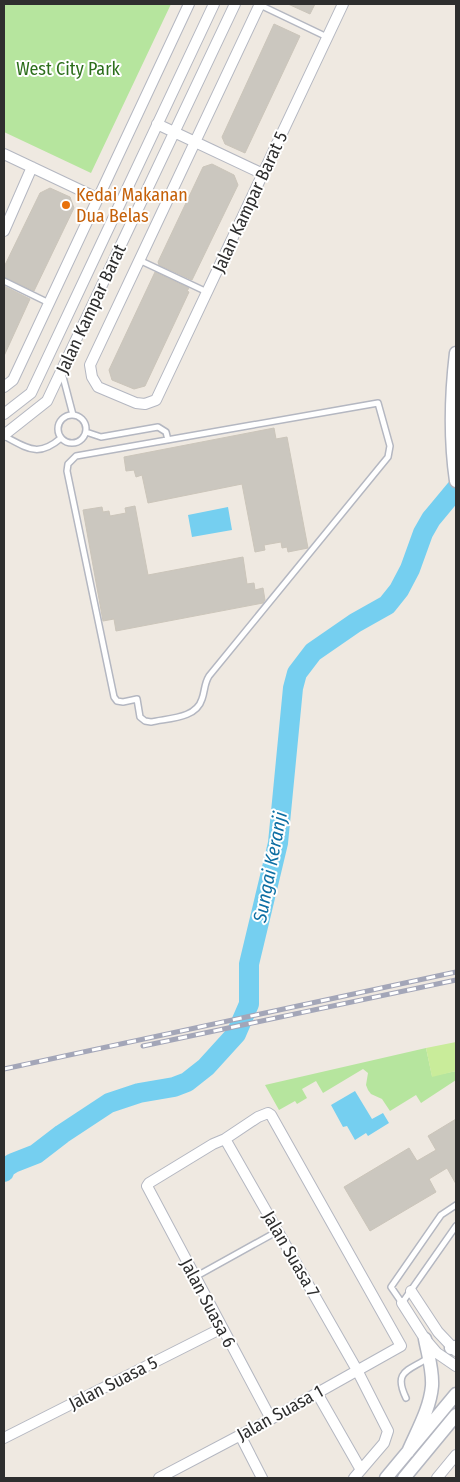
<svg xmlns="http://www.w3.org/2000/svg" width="460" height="1482" viewBox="0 0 460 1482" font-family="'Fira Sans Condensed',sans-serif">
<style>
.green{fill:#b6e59e}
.pitch{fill:#c9ec9a}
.water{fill:#75cff0}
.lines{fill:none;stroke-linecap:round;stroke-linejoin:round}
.river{stroke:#75cff0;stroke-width:20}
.building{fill:#cbc7bf;stroke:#cbc5ba}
.service-casing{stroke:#b4b7c1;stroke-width:8}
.minor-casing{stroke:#b4b7c1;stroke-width:12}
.tertiary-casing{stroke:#b4b7c1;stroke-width:15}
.service{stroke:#fff;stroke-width:5}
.minor{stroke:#fff;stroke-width:10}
.tertiary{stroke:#fff;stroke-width:12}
.rail-casing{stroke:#a3a6b8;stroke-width:5}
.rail{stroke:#fff;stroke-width:3;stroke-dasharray:9;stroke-linecap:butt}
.food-dot{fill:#e8710a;stroke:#fff;stroke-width:2}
.labels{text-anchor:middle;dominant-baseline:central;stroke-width:4;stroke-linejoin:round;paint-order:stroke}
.park-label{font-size:18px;fill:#2c6e1b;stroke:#fff}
.food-label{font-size:18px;fill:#c56008;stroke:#fff;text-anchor:start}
.street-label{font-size:18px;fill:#2e2e2e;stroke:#fff}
.water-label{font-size:19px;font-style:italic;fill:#0d6fa3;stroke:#fff}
</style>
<rect width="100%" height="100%" fill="#efe9e1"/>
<!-- green -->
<path class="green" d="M4 4H171L91 173 4 132Z
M426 1048 432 1076 456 1071V1080L421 1103 416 1095 390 1111 382 1099 371 1094 368 1090 366 1085 368 1073 363 1069 323 1093 316 1081 302 1089 307 1098 297 1104 295 1101 279 1110 265 1085Z"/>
<!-- pitch -->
<path class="pitch" d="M456 1042V1071L432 1077 426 1048Z"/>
<!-- water -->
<path class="water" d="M228 507 232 530 192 537 188 515Z
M355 1091 372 1119 383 1113 389 1123 368 1136 366 1133 355 1140 347 1126 343 1127 331 1105Z"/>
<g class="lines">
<!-- river -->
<path class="river" d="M4 1172 5 1168 13 1163 36 1154 62 1134 109 1103 139 1093 174 1087 187 1082 206 1067 236 1034 249 1004V964L278 843 293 688 297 673 313 652 355 623 387 605 399 590 410 569 423 533 431 519 456 489"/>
</g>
<!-- building -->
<path class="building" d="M288 4H315L310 14Z
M274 24 300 36 245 153 225 144 222 137Z
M212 164 234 175 238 185 192 280 159 265 158 262 203 167Z
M50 188 70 197 74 208 34 291 4 277V267L40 193Z
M155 272 189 288 187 291 189 292 145 386 134 389 112 380 109 370Z
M4 286 30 299 4 356Z
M274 428 276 439 287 437 308 548 288 552 287 547 282 548 281 542 264 545 265 550 255 552 242 484 148 503 142 475 136 477 134 470 126 471 124 457Z
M135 506 148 575 243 557 247 584 254 583 255 590 263 588 265 600 263 603 116 631 114 619 103 621 83 510 102 507 103 512 109 511 110 516 126 513 125 508Z
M456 1119V1184L447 1168 429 1179 436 1192 370 1231 344 1187 409 1148 417 1161 436 1150 428 1136Z"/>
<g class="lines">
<defs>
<path id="service" d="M260 5 327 37
M139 260 207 292
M4 281 49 303
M62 373 73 415
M378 403 390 446 388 457 209 676C204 684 205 691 202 699 196 719 168 718 151 722L145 721 140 717 137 699 123 702 117 701 114 697 67 471 68 464 76 456Z
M58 429a14 14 0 1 1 28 0a14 14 0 1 1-28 0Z
M86 432 101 437 158 427 166 432 168 440
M4 436C27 448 38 458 61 438
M456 1205 441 1215 391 1287 402 1303 456 1226
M195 1277 278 1231
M406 1398C393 1371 408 1371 428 1358"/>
<path id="minor" d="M260 4 90 365 92 377 98 387 136 403 145 404 156 400 343 4
M157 124 263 174
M4 154 97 198
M4 231 32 167
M4 387 13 380 189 4
M4 414 31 393 214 4
M4 435 47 401 235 4
M225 1139 357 1370 388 1431 384 1443 354 1478
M411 1291 438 1332 456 1351
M402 1303 425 1339 437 1353 456 1366
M317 1393 361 1470
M240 1435 262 1478
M4 1438 222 1328
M159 1478 271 1419 401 1346 271 1115 268 1113 258 1117 225 1139 213 1144 149 1183 147 1186 271 1419
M437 1478 456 1455"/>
<path id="tertiary" d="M456 353C451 395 450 439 456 481
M451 1348 456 1347
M408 1452C417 1431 430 1409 432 1386 433 1370 428 1355 425 1339
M386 1478 456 1394
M404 1478 456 1415"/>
</defs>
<!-- service casing -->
<use href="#service" class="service-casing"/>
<!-- minor casing -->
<use href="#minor" class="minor-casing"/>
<!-- tertiary casing -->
<use href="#tertiary" class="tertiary-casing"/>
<!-- service -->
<use href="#service" class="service"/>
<!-- minor -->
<use href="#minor" class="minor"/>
<!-- tertiary -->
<use href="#tertiary" class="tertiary"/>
<defs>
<path id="rail" d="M143 1046 456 980
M4 1069 456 972"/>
</defs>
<!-- rail casing -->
<use href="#rail" class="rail-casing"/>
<!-- rail -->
<use href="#rail" class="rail"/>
</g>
<!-- markers -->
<circle class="food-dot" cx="66" cy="205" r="5"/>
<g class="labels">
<!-- park labels -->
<g class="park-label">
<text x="68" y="69">West City Park</text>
</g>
<!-- food labels -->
<g class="food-label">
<text x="76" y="195">Kedai Makanan<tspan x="76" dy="21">Dua Belas</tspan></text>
</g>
<!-- street labels -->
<g class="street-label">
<text transform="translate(250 202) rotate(-65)">Jalan Kampar Barat 5</text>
<text transform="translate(91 309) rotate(-65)">Jalan Kampar Barat</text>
<text transform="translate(291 1254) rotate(60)">Jalan Suasa 7</text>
<text transform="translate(208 1303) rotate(62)">Jalan Suasa 6</text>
<text transform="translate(113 1383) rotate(-27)">Jalan Suasa 5</text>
<text transform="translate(280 1413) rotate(-29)">Jalan Suasa 1</text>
</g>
<!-- water labels -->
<g class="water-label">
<text transform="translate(270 867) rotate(-79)">Sungai Keranji</text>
</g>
</g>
<!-- border -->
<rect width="460" height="1482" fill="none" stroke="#2e2e2e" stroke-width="10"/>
</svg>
